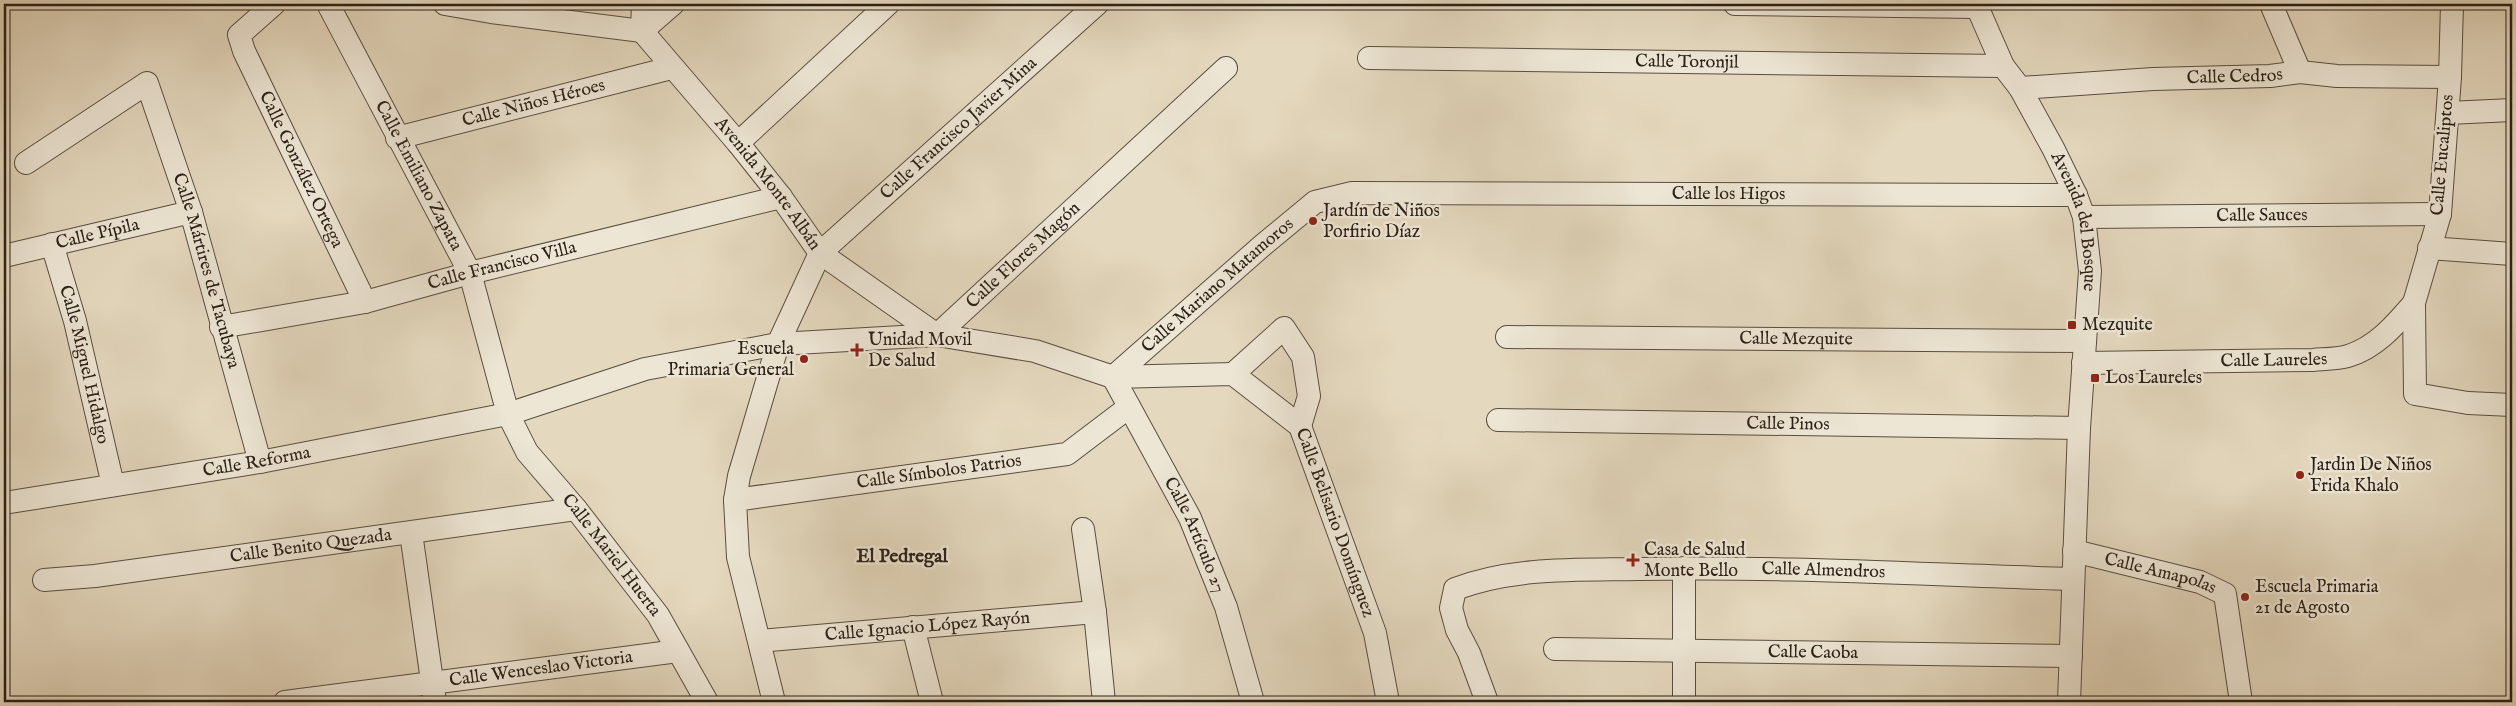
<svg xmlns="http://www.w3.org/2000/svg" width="2516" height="706" viewBox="0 0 2516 706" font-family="'IM FELL English',serif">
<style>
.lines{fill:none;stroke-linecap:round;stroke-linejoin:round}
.street-casing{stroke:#594e42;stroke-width:24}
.street{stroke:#ede6d5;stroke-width:22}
.poi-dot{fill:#8f2418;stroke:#ede6d5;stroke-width:2}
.labels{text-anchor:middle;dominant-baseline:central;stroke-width:5;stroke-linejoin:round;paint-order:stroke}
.street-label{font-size:18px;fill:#2b2018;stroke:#ede6d5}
.poi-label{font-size:18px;fill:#2b2018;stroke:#ede6d5;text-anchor:start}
.neighbourhood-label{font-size:19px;font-weight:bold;fill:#2b2018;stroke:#ede6d5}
</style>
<rect width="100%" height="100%" fill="#e4d8be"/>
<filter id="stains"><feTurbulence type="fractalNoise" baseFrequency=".004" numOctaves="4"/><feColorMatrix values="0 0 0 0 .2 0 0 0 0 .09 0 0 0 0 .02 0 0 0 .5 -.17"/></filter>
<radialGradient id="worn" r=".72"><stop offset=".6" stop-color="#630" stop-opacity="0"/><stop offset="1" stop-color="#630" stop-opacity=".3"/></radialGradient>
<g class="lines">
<defs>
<g id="street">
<path id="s1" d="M274 4 239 35 244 51 365 302"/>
<path id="s2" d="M328 4 470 273 508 414 527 452 576 509 658 615 707 702"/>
<path d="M445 4 491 12 642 31 673 4"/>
<path id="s3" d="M643 4 642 31 738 143 781 197 820 253 937 335 1035 351 1113 377 1233 374 1300 426 1375 633 1388 702"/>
<path d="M1735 4 1978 7"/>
<path id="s4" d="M1976 4 2003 66 2020 88 2053 148 2076 195 2084 217 2090 271 2079 428 2069 702"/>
<path d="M2271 4 2300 72"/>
<path d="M2452 4 2450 77 2440 214 2414 303 2415 394 2468 403 2512 405"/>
<path id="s5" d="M1369 58 2003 66"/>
<path id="s6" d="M2020 88 2153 79 2270 76 2300 72 2337 76 2450 77"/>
<path d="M2448 113 2512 110"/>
<path id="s7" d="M397 138 671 68"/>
<path d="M738 143 888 4"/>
<path id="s8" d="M26 163 147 83 191 212 260 462"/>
<path id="s9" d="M2084 217 2440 214"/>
<path id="s10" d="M52 244 75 321 113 485"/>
<path d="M2429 248 2512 254"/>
<path id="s11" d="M4 256 191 212"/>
<path id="s12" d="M221 327 365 302 470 273 781 197"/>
<path id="s13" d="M1507 337 2085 341"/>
<path id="s14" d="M2083 363 2313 360C2324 359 2337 359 2348 356 2376 348 2396 324 2414 303"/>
<path d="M1233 374 1284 328 1303 357 1309 396 1300 426"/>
<path id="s15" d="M1113 377 1263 245 1315 202 1352 193 2076 195"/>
<path id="s16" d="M1113 377 1190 518 1226 607 1253 702"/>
<path id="s17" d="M1498 420 2079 428"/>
<path id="s18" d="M735 500 1067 454 1129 407"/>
<path id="s19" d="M4 503 260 462 508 414 645 369 778 344 937 335 1226 68"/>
<path d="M1083 529 1095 612 1104 702"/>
<path d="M411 533 435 702"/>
<path id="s20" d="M2074 551 2200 582 2225 594 2241 702"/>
<path d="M1684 568V702"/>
<path id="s21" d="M44 580 95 576 576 509"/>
<path d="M913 627 932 702"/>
<path id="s22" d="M760 641 1095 612"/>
<path id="s23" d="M1555 649 2071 656"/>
<path id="s24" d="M285 702 678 651"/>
<path id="s25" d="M774 702 738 557 735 500 739 476 778 344 820 253 1097 4"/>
<path id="s26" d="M1487 702 1469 653 1457 630 1451 608 1455 589C1513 567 1577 570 1638 569 1783 566 1928 575 2073 579"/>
</g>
</defs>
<!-- street casing -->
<use href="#street" class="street-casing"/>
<!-- street -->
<use href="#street" class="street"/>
</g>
<!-- markers -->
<g class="poi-dot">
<circle cx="1313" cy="221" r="5"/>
<rect x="2067" y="320" width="10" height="10" rx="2.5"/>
<path d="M854.5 342.5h5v5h5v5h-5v5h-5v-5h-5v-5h5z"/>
<circle cx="804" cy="359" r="5"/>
<rect x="2090" y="373" width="10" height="10" rx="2.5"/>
<circle cx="2300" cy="475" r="5"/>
<path d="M1630.5 552.5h5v5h5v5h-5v5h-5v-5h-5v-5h5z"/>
<circle cx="2245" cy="597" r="5"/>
</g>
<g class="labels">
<!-- street labels -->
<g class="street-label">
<text stroke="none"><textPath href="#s5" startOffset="318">Calle Toronjil</textPath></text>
<text stroke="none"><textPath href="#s6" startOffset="215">Calle Cedros</textPath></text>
<text stroke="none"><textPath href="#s7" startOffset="141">Calle Niños Héroes</textPath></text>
<text stroke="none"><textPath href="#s25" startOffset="655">Calle Francisco Javier Mina</textPath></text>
<text transform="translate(2443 155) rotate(-85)">Calle Eucaliptos</text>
<text stroke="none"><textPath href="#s1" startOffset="195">Calle González Ortega</textPath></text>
<text stroke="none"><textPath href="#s2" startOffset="194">Calle Emiliano Zapata</textPath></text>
<text stroke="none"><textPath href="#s3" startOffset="225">Avenida Monte Albán</textPath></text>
<text stroke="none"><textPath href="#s15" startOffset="682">Calle los Higos</textPath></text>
<text stroke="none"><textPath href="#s9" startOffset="178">Calle Sauces</textPath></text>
<text stroke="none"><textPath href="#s4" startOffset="242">Avenida del Bosque</textPath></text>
<text stroke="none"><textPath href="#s11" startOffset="96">Calle Pípila</textPath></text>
<text stroke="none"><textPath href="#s19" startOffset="1068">Calle Flores Magón</textPath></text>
<text stroke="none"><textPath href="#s12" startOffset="288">Calle Francisco Villa</textPath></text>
<text stroke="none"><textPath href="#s8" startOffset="342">Calle Mártires de Tacubaya</textPath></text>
<text stroke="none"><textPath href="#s15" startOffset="139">Calle Mariano Matamoros</textPath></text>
<text stroke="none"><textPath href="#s13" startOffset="289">Calle Mezquite</textPath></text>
<text stroke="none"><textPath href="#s14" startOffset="191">Calle Laureles</textPath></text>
<text stroke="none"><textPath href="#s10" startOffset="125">Calle Miguel Hidalgo</textPath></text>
<text stroke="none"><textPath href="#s17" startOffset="290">Calle Pinos</textPath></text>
<text stroke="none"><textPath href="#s19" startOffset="256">Calle Reforma</textPath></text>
<text stroke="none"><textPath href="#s18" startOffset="206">Calle Símbolos Patrios</textPath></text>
<text stroke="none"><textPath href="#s3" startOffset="944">Calle Belisario Domínguez</textPath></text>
<text stroke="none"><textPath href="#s16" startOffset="178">Calle Artículo 27</textPath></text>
<text stroke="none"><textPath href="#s21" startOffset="269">Calle Benito Quezada</textPath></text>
<text stroke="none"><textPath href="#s2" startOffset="626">Calle Mariel Huerta</textPath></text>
<text stroke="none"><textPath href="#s26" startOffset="491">Calle Almendros</textPath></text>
<text stroke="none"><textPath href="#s20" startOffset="89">Calle Amapolas</textPath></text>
<text stroke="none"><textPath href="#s22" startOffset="168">Calle Ignacio López Rayón</textPath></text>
<text stroke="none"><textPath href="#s23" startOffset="258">Calle Caoba</textPath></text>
<text stroke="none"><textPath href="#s24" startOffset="258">Calle Wenceslao Victoria</textPath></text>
</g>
<!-- poi labels -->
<g class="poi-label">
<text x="1323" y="211">Jardín de Niños<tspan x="1323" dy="21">Porfirio Díaz</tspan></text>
<text x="2082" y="325">Mezquite</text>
<text x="868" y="340">Unidad Movil<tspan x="868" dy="21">De Salud</tspan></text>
<text x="794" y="349" text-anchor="end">Escuela<tspan x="794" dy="21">Primaria General</tspan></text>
<text x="2105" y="378">Los Laureles</text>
<text x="2310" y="465">Jardin De Niños<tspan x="2310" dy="21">Frida Khalo</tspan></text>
<text x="1644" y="550">Casa de Salud<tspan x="1644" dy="21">Monte Bello</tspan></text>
<text x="2255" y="587">Escuela Primaria<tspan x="2255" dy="21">21 de Agosto</tspan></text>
</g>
<!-- neighbourhood labels -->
<g class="neighbourhood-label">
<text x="902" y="557">El Pedregal</text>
</g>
</g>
<!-- margin -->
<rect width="2516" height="706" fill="none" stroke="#e4d8be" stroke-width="20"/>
<rect x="5" y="5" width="2506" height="696" fill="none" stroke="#2b2018" stroke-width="2.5"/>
<rect x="10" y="10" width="2496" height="686" fill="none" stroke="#2b2018"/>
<rect width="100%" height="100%" filter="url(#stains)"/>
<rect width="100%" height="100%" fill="url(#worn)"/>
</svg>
